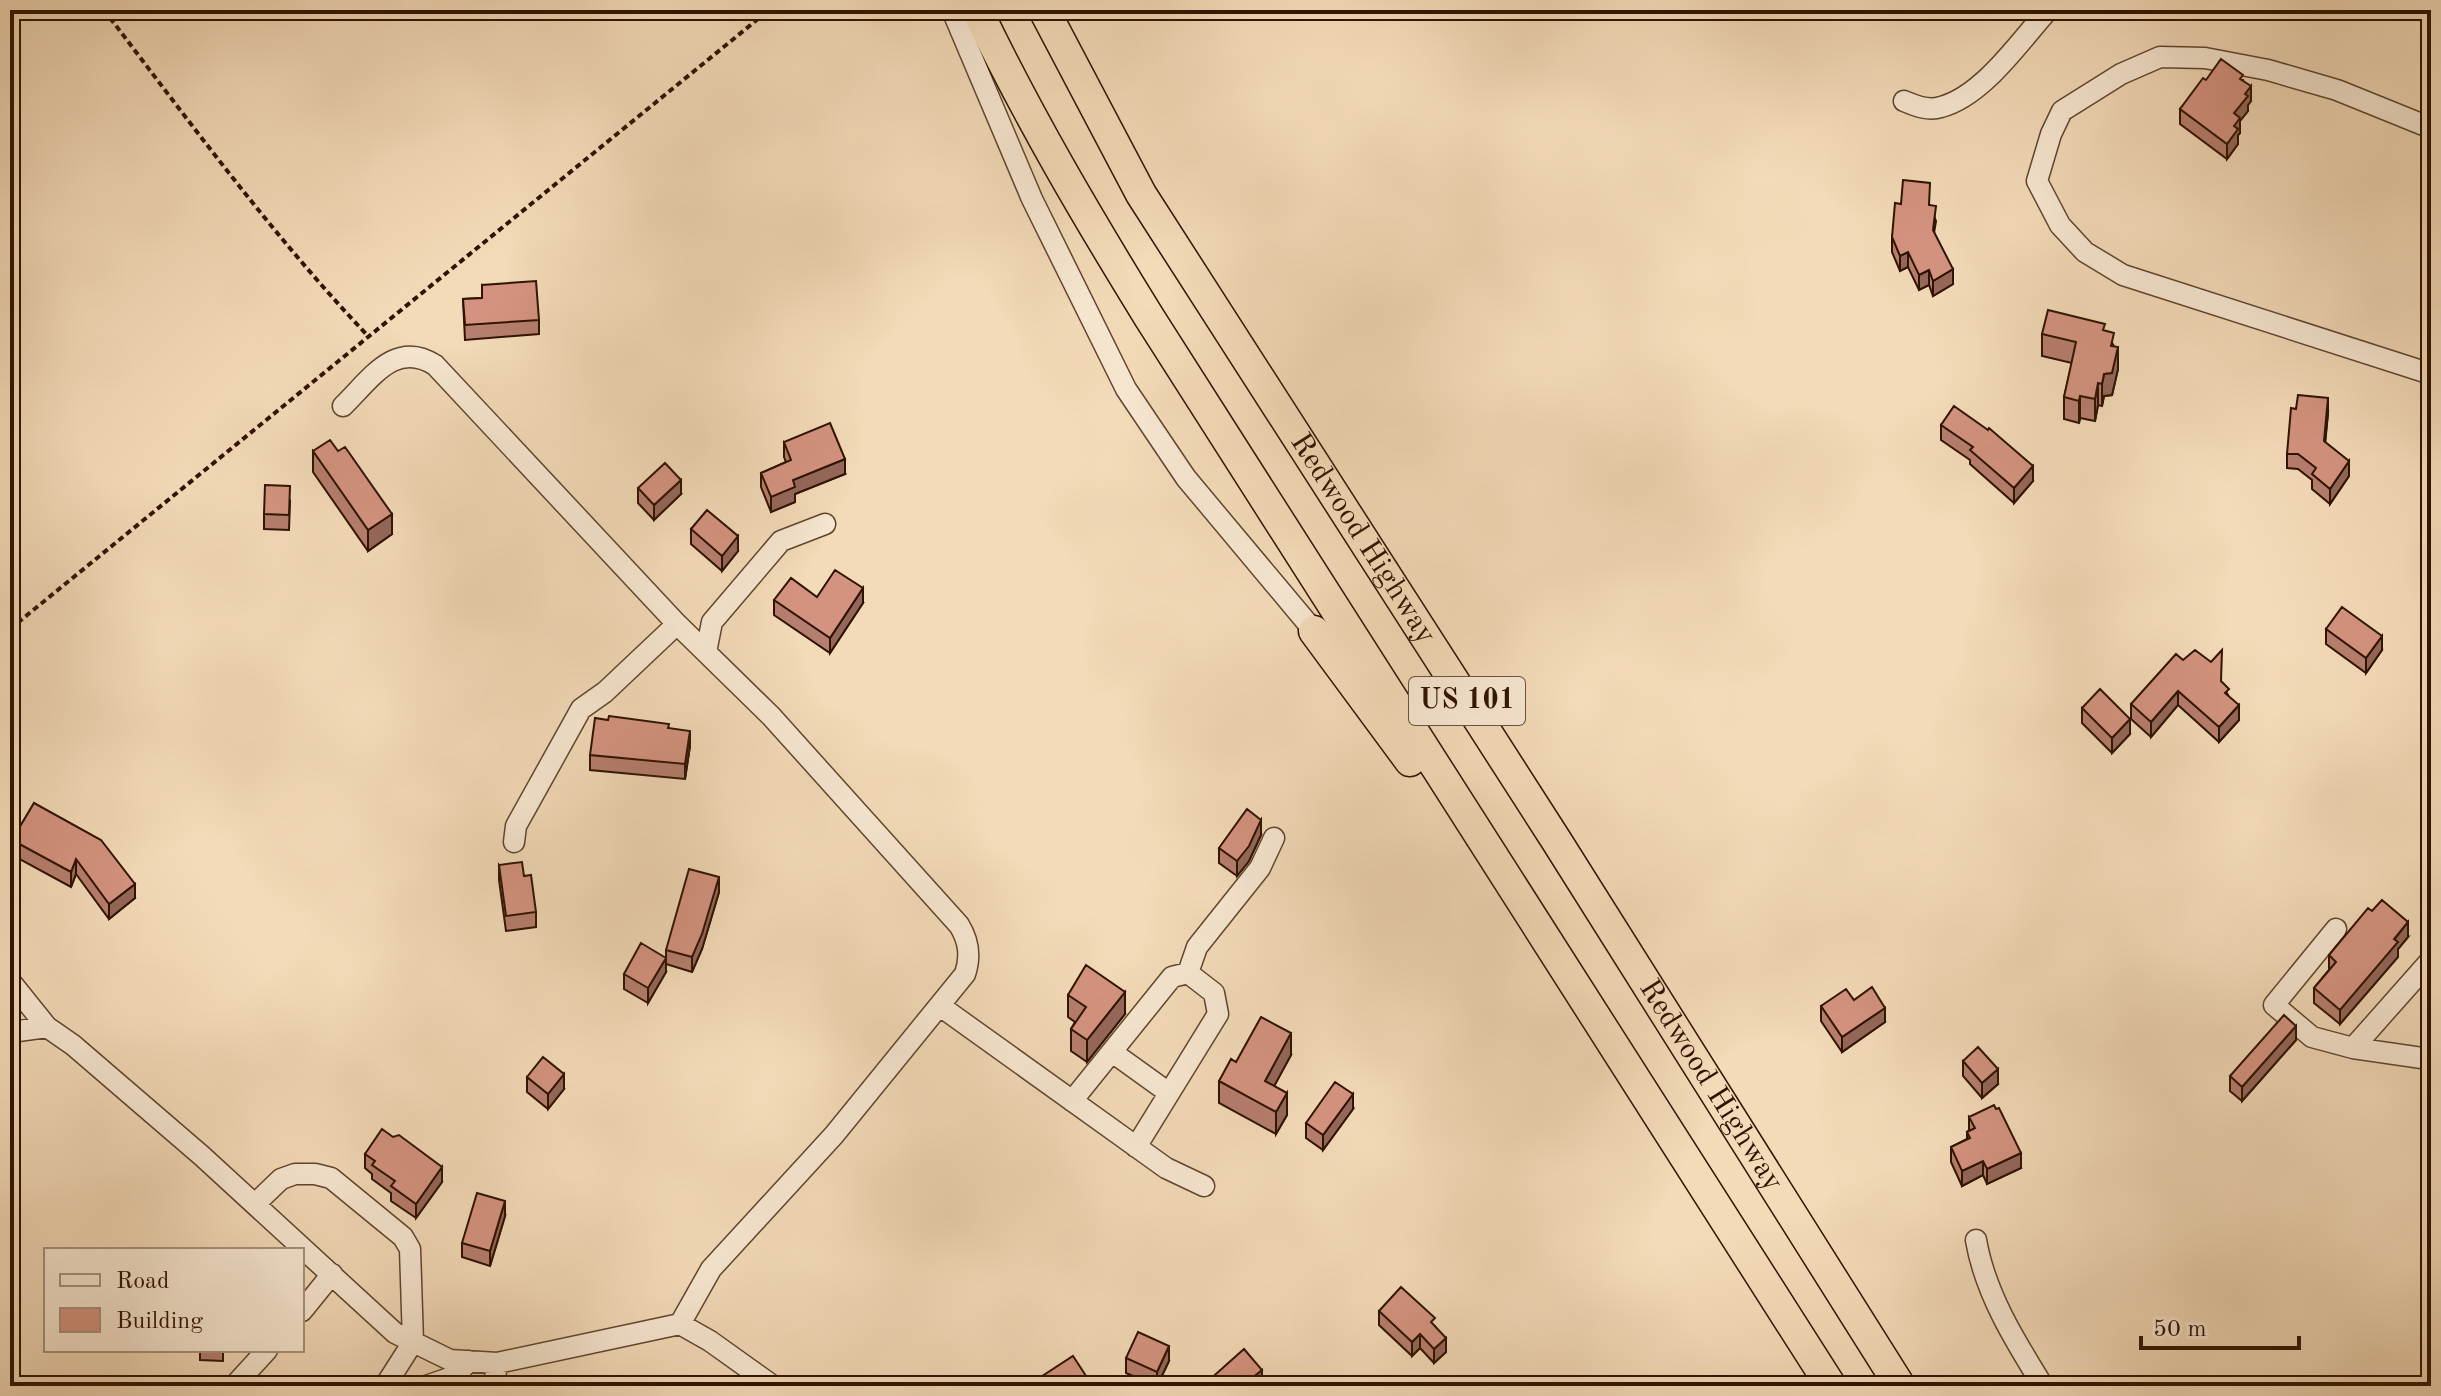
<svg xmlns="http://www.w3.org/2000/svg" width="2441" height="1396" viewBox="0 0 2441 1396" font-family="'Old Standard TT',serif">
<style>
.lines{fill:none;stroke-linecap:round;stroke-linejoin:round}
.minor-casing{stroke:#60452e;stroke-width:23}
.highway-casing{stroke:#2f1300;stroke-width:33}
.path{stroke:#2f1300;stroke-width:4;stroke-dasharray:6 4;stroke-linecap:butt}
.minor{stroke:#f7e7d1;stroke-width:20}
.highway{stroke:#f3dab8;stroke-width:30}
.wall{fill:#b67e6e;stroke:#2f1300;stroke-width:2}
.shaded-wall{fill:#94675a;stroke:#2f1300;stroke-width:2}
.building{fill:#d49380;stroke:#2f1300;stroke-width:2}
.labels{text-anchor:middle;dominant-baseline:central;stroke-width:6;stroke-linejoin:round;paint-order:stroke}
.shield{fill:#f7e7d1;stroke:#6b533f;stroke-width:2}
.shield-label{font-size:28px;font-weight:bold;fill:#2f1300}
.street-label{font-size:30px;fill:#2f1300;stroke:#f7e7d1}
</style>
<rect width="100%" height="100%" fill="#f3dab8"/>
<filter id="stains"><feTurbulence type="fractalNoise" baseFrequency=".0025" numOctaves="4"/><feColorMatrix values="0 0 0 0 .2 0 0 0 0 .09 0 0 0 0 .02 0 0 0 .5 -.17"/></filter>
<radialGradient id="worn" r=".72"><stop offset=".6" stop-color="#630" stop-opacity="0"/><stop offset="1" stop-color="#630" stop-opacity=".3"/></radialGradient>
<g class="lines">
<defs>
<path id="minor" d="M952 10 1032 199 1126 389 1186 478 1314 631
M1904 101C1916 106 1928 111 1941 107 1983 96 2020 41 2048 10
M2431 128 2337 90 2268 70 2205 58 2160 57 2121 74 2062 111 2051 134 2037 181 2060 225 2085 252 2123 275 2431 374
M343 406C370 380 395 339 435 365L677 624 771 716 959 925C969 941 971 956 965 974L834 1135 711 1269 680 1324
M706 652 712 622 781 541 825 524
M514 842 516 826 581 709 605 692 677 624
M2336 929 2274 1005 2312 1037 2353 1048
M2431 960 2353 1048 2422 1058 2431 1055
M1188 973 1197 947 1260 868 1274 838
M10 981 47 1027
M940 1006 1166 1168 1204 1186
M10 1035 18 1031 47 1027 73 1045 202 1156 395 1333 450 1360 497 1363 680 1324 710 1341 773 1386
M1112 1052 1169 1093
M1072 1101 1172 977 1188 973 1214 993 1218 1014 1136 1147
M255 1204 281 1179 295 1174H315L331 1178 403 1237 410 1249 413 1342 385 1386
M1976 1240C1985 1293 2015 1341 2043 1386
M302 1311 332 1274
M234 1386 267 1350
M426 1386 455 1376 469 1361
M494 1386 497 1363"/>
<g id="highway">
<path d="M977 10C1029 118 1086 215 1149 317L1831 1386"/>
<path id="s1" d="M1044 10 1141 194 1556 840 1900 1386"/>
<path d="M1314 631 1410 761"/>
</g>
</defs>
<!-- minor casing -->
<use href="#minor" class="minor-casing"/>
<!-- highway casing -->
<use href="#highway" class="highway-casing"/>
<!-- path -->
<path class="path" d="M104 10C189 121 272 235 369 337
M10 629 769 10"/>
<!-- minor -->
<use href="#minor" class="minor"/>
<!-- highway -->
<use href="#highway" class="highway"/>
</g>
<!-- wall -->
<path class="wall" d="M2206 80H2243L2251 101 2248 105V111L2240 121V133L2238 135V144L2227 159 2180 124V109Z
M1901 204 1930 205 1936 221 1934 233 1953 284 1933 296 1929 285 1919 290 1908 267 1900 271 1892 252V237Z
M482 285 539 320V334L465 340 463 299 482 298Z
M2105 331 2114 346 2118 369 2112 395 2104 396 2102 406 2098 405 2095 421 2080 418 2079 423 2064 419V397L2072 363 2042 356V334Z
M2328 413 2325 442 2349 476 2330 504 2312 489V480L2298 469 2287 468V454Z
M1941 425 2033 481 2014 503 1970 464V460L1941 440Z
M784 442 845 474 795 494V502L771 512 761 487V473L786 462 784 457Z
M313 451 392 534 368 551 313 472Z
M638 488 681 494 654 520 638 503Z
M290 501 289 530 264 529V514Z
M691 529 738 551 722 571 691 544Z
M774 600 863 603 830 653 774 615Z
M2326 629 2382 650 2366 673 2326 644Z
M2183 660 2221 682 2229 697 2239 720 2219 742 2178 705 2151 737 2131 719V704Z
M2082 708 2130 734 2112 753 2082 723Z
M669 728 690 746 685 779 590 770V755Z
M34 803 135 898 109 919 76 874 71 887 12 855V840Z
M1261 835 1249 861 1237 876 1219 863V848Z
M499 865 536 912V927L506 931 499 880Z
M719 892 702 949 692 972 666 964V950Z
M2408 937 2398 949V957L2340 1024 2314 1003V988L2329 970V955Z
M666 972 648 1003 624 989V974Z
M1068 995 1125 1014 1087 1062 1071 1051V1029L1075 1022 1068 1017Z
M1854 1000 1885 1022 1842 1052 1821 1021V1006Z
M2296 1040 2242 1101 2230 1091V1076Z
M1291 1055 1274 1086 1287 1115 1276 1134 1219 1103V1081L1236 1062Z
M1963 1061 1998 1084 1982 1098 1963 1076Z
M527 1077 564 1089 548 1109 527 1092Z
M1353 1109 1323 1150 1306 1138V1123Z
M1969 1117 2021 1168 1987 1184 1983 1175 1962 1186 1951 1162V1147L1967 1139V1132L1969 1130Z
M2431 1144V1162L2429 1159V1146Z
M365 1154 442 1182 416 1218 391 1201V1193L372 1179V1174L365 1168Z
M505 1216 490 1266 462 1257V1243Z
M1379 1311 1435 1326 1446 1352 1434 1363 1420 1348 1412 1356 1379 1325Z
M200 1350H223V1361L200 1360Z
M1126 1358 1169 1361 1157 1386H1156L1126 1373Z"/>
<!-- shaded-wall -->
<path class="shaded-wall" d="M2251 86V101L2248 105V111L2240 121V133L2238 135V144L2227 159V144L2234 113 2245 94Z
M1908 252V267L1900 271V256Z
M1953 269V284L1933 296V281Z
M1929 270V285L1919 290V275Z
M2118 347V369L2112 395 2104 396 2102 406V384L2104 374Z
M2098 383V405L2095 421V399Z
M2080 396V418L2079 423V401Z
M2328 398V413L2324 456V441Z
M845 459V474L795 494V502L771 512V497L793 480Z
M2349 461V476L2330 504V489Z
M2033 466V481L2014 503V488Z
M681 480V494L654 520V505Z
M392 514V534L368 551V530Z
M738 536V551L722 571V556Z
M863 588V603L830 653V638Z
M2382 636V650L2366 673V658Z
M2178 691V705L2151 737V722Z
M2239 705V720L2219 742V727Z
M2130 719V734L2112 753V738Z
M690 731V746L685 779V764Z
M1261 820V835L1249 861 1237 876V861Z
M76 859V874L71 887V872Z
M719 877V892L702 949 692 972V957Z
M135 884V898L109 919V904Z
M2408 922V937L2398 949V957L2340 1024V1010Z
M666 958V972L648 1003V988Z
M1125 992V1014L1087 1062V1040Z
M1885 1008V1022L1842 1052V1037Z
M2296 1026V1040L2242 1101V1087Z
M1291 1033V1055L1265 1103V1081Z
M1998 1069V1084L1982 1098V1083Z
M564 1074V1089L548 1109V1094Z
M1287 1093V1115L1276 1134V1112Z
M1353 1094V1109L1323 1150V1135Z
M2021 1153V1168L1987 1184V1169Z
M1983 1161V1175L1962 1186V1171Z
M442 1167V1182L416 1218V1204Z
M505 1201V1216L490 1266V1251Z
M1420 1334V1348L1412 1356V1342Z
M1446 1338V1352L1434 1363V1349Z
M1169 1346V1361L1157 1386V1372Z
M1262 1370V1384L1260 1386H1247V1382Z"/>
<!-- building -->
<path class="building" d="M2221 59 2243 75 2240 79 2251 86 2245 94 2248 96 2234 113 2240 118 2234 126 2238 129 2227 144 2180 109 2203 78 2206 80Z
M1903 180 1930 183 1929 205 1936 206 1933 230 1953 269 1933 281 1929 270 1919 275 1908 252 1900 256 1892 237 1895 203 1901 204Z
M536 281 539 320 465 325 463 299 482 298V285Z
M2048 310 2105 324 2103 330 2114 333 2111 346 2118 347 2112 373 2104 374 2102 384 2098 383 2095 399 2080 396 2079 401 2064 397 2076 342 2042 334Z
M2298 395 2328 398 2324 441 2349 461 2330 489 2312 474 2316 468 2298 454H2287L2291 408 2296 409Z
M1954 406 1988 430 1989 428 2033 466 2014 488 1970 450 1973 447 1941 425Z
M830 423 845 459 793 480 795 487 771 497 761 473 791 460 784 442Z
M330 440 338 451 345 447 392 514 368 530 313 451Z
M665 463 681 480 654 505 638 488Z
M265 485 290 486 289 515 264 514Z
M707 510 738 536 722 556 691 529Z
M835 570 863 588 830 638 774 600 791 578 817 597Z
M2342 607 2382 636 2366 658 2326 629Z
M2195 650 2211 662 2222 650 2221 681 2229 689 2225 693 2239 705 2219 727 2178 691 2151 722 2131 704 2176 654 2183 660Z
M2100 689 2130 719 2112 738 2082 708Z
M609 716 669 724 668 728 690 731 685 764 590 755 595 718 608 720Z
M34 803 101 840 135 884 109 904 76 859 71 872 12 840Z
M1247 809 1261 820 1249 846 1237 861 1219 848Z
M522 862 524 876 531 875 536 912 506 916 499 865Z
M689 869 719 877 702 934 692 957 666 950Z
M2382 900 2408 922 2394 939 2398 942 2340 1010 2314 988 2336 962 2329 955 2368 908 2372 911Z
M641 943 666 958 648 988 624 974Z
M1086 965 1125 992 1087 1040 1071 1029 1086 1007 1068 995Z
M1872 987 1885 1008 1842 1037 1821 1006 1846 989 1854 1000Z
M2284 1015 2296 1026 2242 1087 2230 1076Z
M1261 1017 1291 1033 1265 1081 1287 1093 1276 1112 1219 1081 1231 1059 1236 1062Z
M1978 1047 1998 1069 1982 1083 1963 1061Z
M543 1057 564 1074 548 1094 527 1077Z
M1335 1082 1353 1094 1323 1135 1306 1123Z
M1994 1105 1996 1109 1999 1108 2021 1153 1987 1169 1983 1161 1962 1171 1951 1147 1970 1138 1967 1132 1975 1128 1969 1117Z
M382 1129 393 1137 399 1135 442 1167 416 1204 391 1186 395 1181 372 1165 375 1161 365 1154Z
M477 1193 505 1201 490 1251 462 1243Z
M1401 1287 1435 1318 1431 1322 1446 1338 1434 1349 1420 1334 1412 1342 1379 1311Z
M1138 1332 1169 1346 1157 1372 1126 1358Z
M1244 1349 1262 1370 1247 1382 1251 1386H1212L1208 1381Z
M1073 1356 1090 1382 1084 1386H1027Z
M1365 1380 1366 1386H1336Z"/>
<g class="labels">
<!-- shield labels -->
<rect class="shield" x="1409" y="677" width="116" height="48" rx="6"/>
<g class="shield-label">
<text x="1467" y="701">US 101</text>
</g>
<!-- street labels -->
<g class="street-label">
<text stroke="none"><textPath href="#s1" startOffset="618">Redwood Highway</textPath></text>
<text stroke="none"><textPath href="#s1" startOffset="1266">Redwood Highway</textPath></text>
</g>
</g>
<!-- margin -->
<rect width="2441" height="1396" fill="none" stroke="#f3dab8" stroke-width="40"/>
<rect x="12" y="12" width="2417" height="1372" fill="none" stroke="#2f1300" stroke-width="4"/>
<rect x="20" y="20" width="2401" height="1356" fill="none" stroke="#2f1300" stroke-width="2"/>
<!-- legend -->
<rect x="44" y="1248" width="260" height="104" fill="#f7e7d1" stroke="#a7927d" stroke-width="2"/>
<rect x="60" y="1274" width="40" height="12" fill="#f7e7d1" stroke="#a7927d" stroke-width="2"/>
<text x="116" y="1288" font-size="24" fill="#2f1300">Road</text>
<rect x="60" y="1308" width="40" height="24" fill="#d49380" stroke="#a7927d" stroke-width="2"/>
<text x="116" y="1328" font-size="24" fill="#2f1300">Building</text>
<!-- scale -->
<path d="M2141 1336v12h158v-12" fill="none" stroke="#2f1300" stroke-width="4"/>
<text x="2153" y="1336" font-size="24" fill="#2f1300" stroke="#f7e7d1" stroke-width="6" paint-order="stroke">50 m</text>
<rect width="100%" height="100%" filter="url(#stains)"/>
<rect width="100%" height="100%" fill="url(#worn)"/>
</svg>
